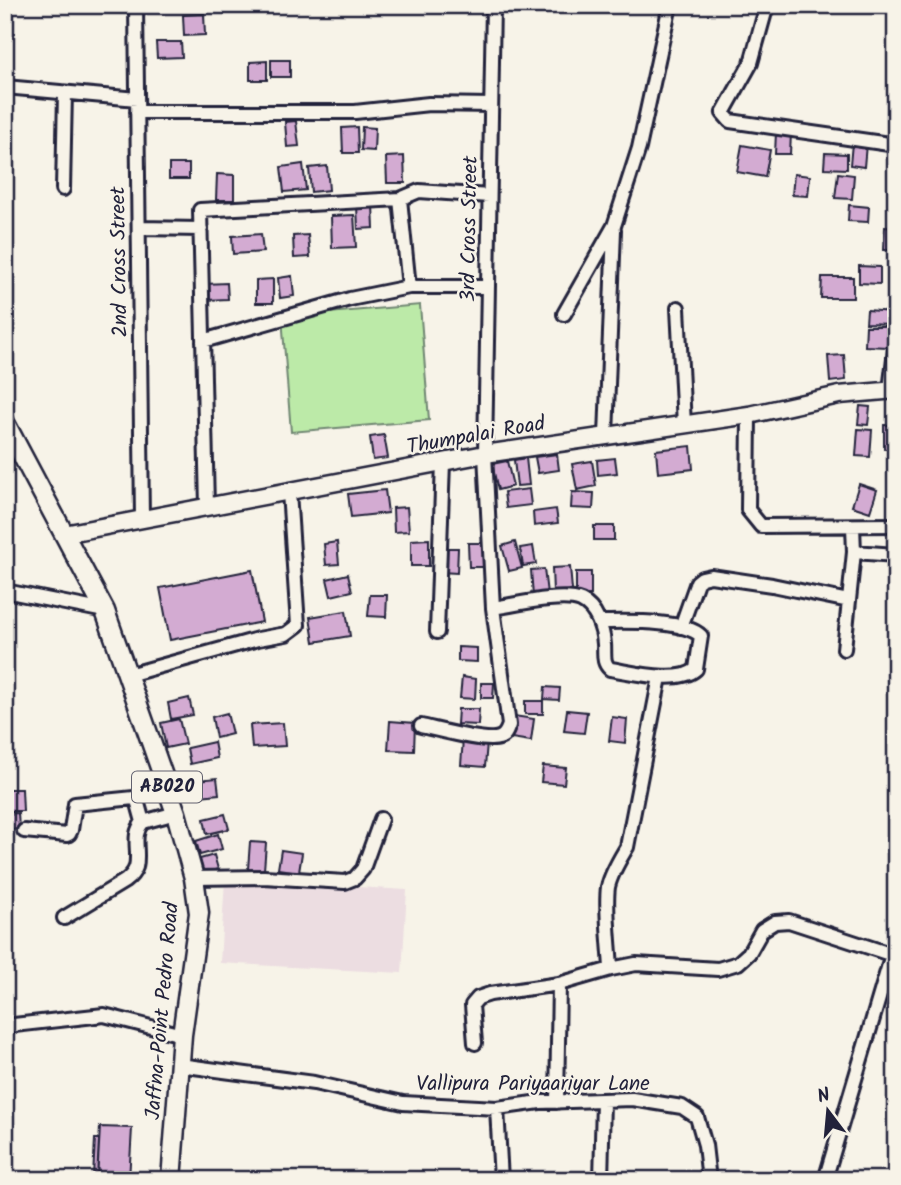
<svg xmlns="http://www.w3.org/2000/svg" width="901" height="1185" viewBox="0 0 901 1185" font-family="Kalam,sans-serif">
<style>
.built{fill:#ecdde1}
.green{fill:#bceaa8;stroke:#6f8672;stroke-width:2}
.building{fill:#d3abd2;stroke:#22223b;stroke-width:2}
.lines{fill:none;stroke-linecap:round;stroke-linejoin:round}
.street-casing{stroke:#22223b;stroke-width:18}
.secondary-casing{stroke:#22223b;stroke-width:21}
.primary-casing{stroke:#22223b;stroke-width:23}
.street{stroke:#f7f3e8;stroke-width:12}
.secondary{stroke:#f7f3e8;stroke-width:16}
.primary{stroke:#f7f3e8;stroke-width:18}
.labels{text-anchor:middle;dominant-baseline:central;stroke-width:5;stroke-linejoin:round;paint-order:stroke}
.shield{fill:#f7f3e8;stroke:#62616f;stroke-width:2}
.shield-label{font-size:19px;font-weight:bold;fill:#22223b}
.street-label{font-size:21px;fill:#22223b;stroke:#f7f3e8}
</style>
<rect width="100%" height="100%" fill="#f7f3e8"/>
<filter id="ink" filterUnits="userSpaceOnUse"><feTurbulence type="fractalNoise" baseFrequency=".0143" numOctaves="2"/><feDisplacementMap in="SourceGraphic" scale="14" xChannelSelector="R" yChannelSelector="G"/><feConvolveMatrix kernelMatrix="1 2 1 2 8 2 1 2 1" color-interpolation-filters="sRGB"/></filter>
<g filter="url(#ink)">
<!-- built -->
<path class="built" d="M225 879 407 890 402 973 220 963Z"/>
<!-- green -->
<path class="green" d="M420 305 429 420 291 432 282 317Z"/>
<!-- building -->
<path class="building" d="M204 14 205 35 184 36 183 15Z
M156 42H181L182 57 157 58Z
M271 60H290V77H271Z
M267 61V80H250V62Z
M296 121 299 146 287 147 285 122Z
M357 127 358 153H343L342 128Z
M362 127 375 128 374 151 361 150Z
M776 132 791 133 790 154H775Z
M852 143 866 144 864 167 850 165Z
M742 145 770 150 765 177 737 172Z
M825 153 847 154V169L824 168Z
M404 156 405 183H387L386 157Z
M169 164H189V179H169Z
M303 164 306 190 284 192 281 167Z
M327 166 329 190 311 192 309 168Z
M838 173 854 175 852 199 835 198Z
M217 174 234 175V200H216Z
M794 174 810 176 808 196 792 195Z
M357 205H373L374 228 358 229Z
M849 205 869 207 868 222 848 221Z
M354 215 356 247 332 248 331 216Z
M885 227 896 228V250H884Z
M261 234 263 252 233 254 232 236Z
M308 235 310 257 294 258 293 236Z
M859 266 880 267V284L859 283Z
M292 276 294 296 280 298 278 278Z
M822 277H853V298H821Z
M273 279V303H256V280Z
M227 283 228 299 206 300 204 284Z
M867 310 892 312 891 324 866 323Z
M866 326H889L888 347 865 346Z
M844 355 846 380 830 382 828 356Z
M860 406 870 407 868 425 858 424Z
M884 425H896V449H884Z
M858 429 872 430 870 457 856 456Z
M384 435 388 458 373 460 370 437Z
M691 446 693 469 658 473 656 450Z
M557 454 559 470 538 473 535 457Z
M526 458 529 485 517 486 514 460Z
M615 458 617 473 598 475 597 460Z
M507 461 513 486 498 490 492 464Z
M592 461 596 486 577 490 572 464Z
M859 484 877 490 870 512 852 506Z
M529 489 531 505 506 508 504 492Z
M385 490 388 513 351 517 348 494Z
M572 492 594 493 593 509 571 508Z
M407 507 409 531 394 532 393 508Z
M556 509 558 523 534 526 533 512Z
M594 526H614V540H594Z
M429 539V566H411V540Z
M337 542 339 564 326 565 324 544Z
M515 542 522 568 509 571 502 546Z
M468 543H484V567H469Z
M533 546 536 564 523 566 520 548Z
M442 548H458L457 573 441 572Z
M570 567 572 590 553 592 552 568Z
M544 569 547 594 533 596 531 570Z
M252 570 262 622 170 640 160 588Z
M576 572H591V595H576Z
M348 574 352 591 331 596 327 579Z
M370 595H387L386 617 368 616Z
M346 611 350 636 314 642 310 617Z
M458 647 477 648V662L458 661Z
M462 677 476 679 475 699 460 698Z
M481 683H494L493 698H481Z
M545 687 560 688 559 700 544 699Z
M189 698 193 715 171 719 168 703Z
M525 701H543V714H525Z
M458 709H479L478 725 457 724Z
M567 710 587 712 584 733 564 731Z
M227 713 232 734 216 738 212 717Z
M514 716 534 719 531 741 511 738Z
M612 717 627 719 625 743 609 741Z
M179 719 185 744 166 748 161 723Z
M390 721 415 723 414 751 388 750Z
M283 723 285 746 252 748 250 725Z
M463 739 487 742 485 767 461 765Z
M214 742 217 758 190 764 187 748Z
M543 766 566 768 564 784 541 782Z
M217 778 219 794 190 797 188 781Z
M7 789H22L23 811H8Z
M18 813 19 829 5 830V814Z
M225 814 229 829 207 834 204 819Z
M218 834 222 849 200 855 196 841Z
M250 842 266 843 264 870 248 869Z
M281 850 302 853 299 872 278 869Z
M214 855 218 869 204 873 200 859Z
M100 1127 132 1128 129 1180H97Z
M95 1139H99L97 1177H93Z"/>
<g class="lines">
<defs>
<path id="street" d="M136 5 142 518
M767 5 751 63 723 113 730 121 896 145
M5 87 137 99
M137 112H355L429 104 491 105
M63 189 65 93
M400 199 409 287
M139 228 201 229
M678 308 684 425
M564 314 614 226 639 148 670 5
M203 341 350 299 409 287H488
M890 390 896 342
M749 415 748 510 761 526 896 525
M606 436 614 230
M207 506 200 210 400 199 419 191 489 196
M854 552 896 555
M5 591 105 611
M493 608C514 605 562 593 581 601 596 608 603 629 604 644 605 654 602 662 610 669 631 672 679 685 696 669L701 636C684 619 624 622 600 622
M681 627 697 582 702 578 711 576 772 585 849 601
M437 632 443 462
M844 649 854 552 853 526
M128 675 258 639 286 634 298 625 289 492
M421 726C436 729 486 743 499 738 506 736 507 730 509 725L493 608 485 454 493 5
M24 831 67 835 69 834 71 830 75 804 134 798 137 800 143 822
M194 878 264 877 345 882 355 878 363 869 381 819
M64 918 125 881C129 878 134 873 136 867 140 851 131 835 143 822L176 813
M611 969C610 946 605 909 608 887 611 873 620 859 627 847L660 677
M5 1026 104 1015 182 1035
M475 1043 472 1005 478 998 490 994 559 984 611 969 636 964 718 969 738 963 749 953 762 930 775 922 789 921 896 956
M179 1065 314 1083 403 1103 497 1108 540 1102 632 1099 682 1107 697 1117 705 1145 709 1180
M557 1102 559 984
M497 1108 501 1180
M601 1180 603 1101
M825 1180 896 941"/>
<path id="secondary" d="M64 534 485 454 749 415 839 395 896 390"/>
<path id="primary" d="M5 423 105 611 176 813 194 878 199 913 182 1035 171 1180"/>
</defs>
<!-- street casing -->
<use href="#street" class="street-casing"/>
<!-- secondary casing -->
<use href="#secondary" class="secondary-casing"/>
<!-- primary casing -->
<use href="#primary" class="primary-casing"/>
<!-- street -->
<use href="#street" class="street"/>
<!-- secondary -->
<use href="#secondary" class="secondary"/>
<!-- primary -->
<use href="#primary" class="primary"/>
</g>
</g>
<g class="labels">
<!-- shield labels -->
<rect class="shield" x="132" y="771.5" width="70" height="31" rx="5"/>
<g class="shield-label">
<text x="167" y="787">AB020</text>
</g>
<!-- street labels -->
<g class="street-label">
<text transform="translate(470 229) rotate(-89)">3rd Cross Street</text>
<text transform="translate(120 262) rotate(-91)">2nd Cross Street</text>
<text transform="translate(476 436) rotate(-10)">Thumpalai Road</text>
<text transform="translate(163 1011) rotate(-85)">Jaffna-Point Pedro Road</text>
<text x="533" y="1084">Vallipura Pariyaariyar Lane</text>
</g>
</g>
<!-- margin -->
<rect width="901" height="1185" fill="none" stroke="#f7f3e8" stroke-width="28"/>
<rect x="14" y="14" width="873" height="1157" fill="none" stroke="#22223b" stroke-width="2.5" filter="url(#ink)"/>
<!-- north arrow -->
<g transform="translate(828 1111) rotate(344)" stroke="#f7f3e8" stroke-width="5" paint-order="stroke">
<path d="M0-5L12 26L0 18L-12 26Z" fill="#22223b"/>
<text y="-10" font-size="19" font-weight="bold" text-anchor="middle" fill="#22223b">N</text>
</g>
</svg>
